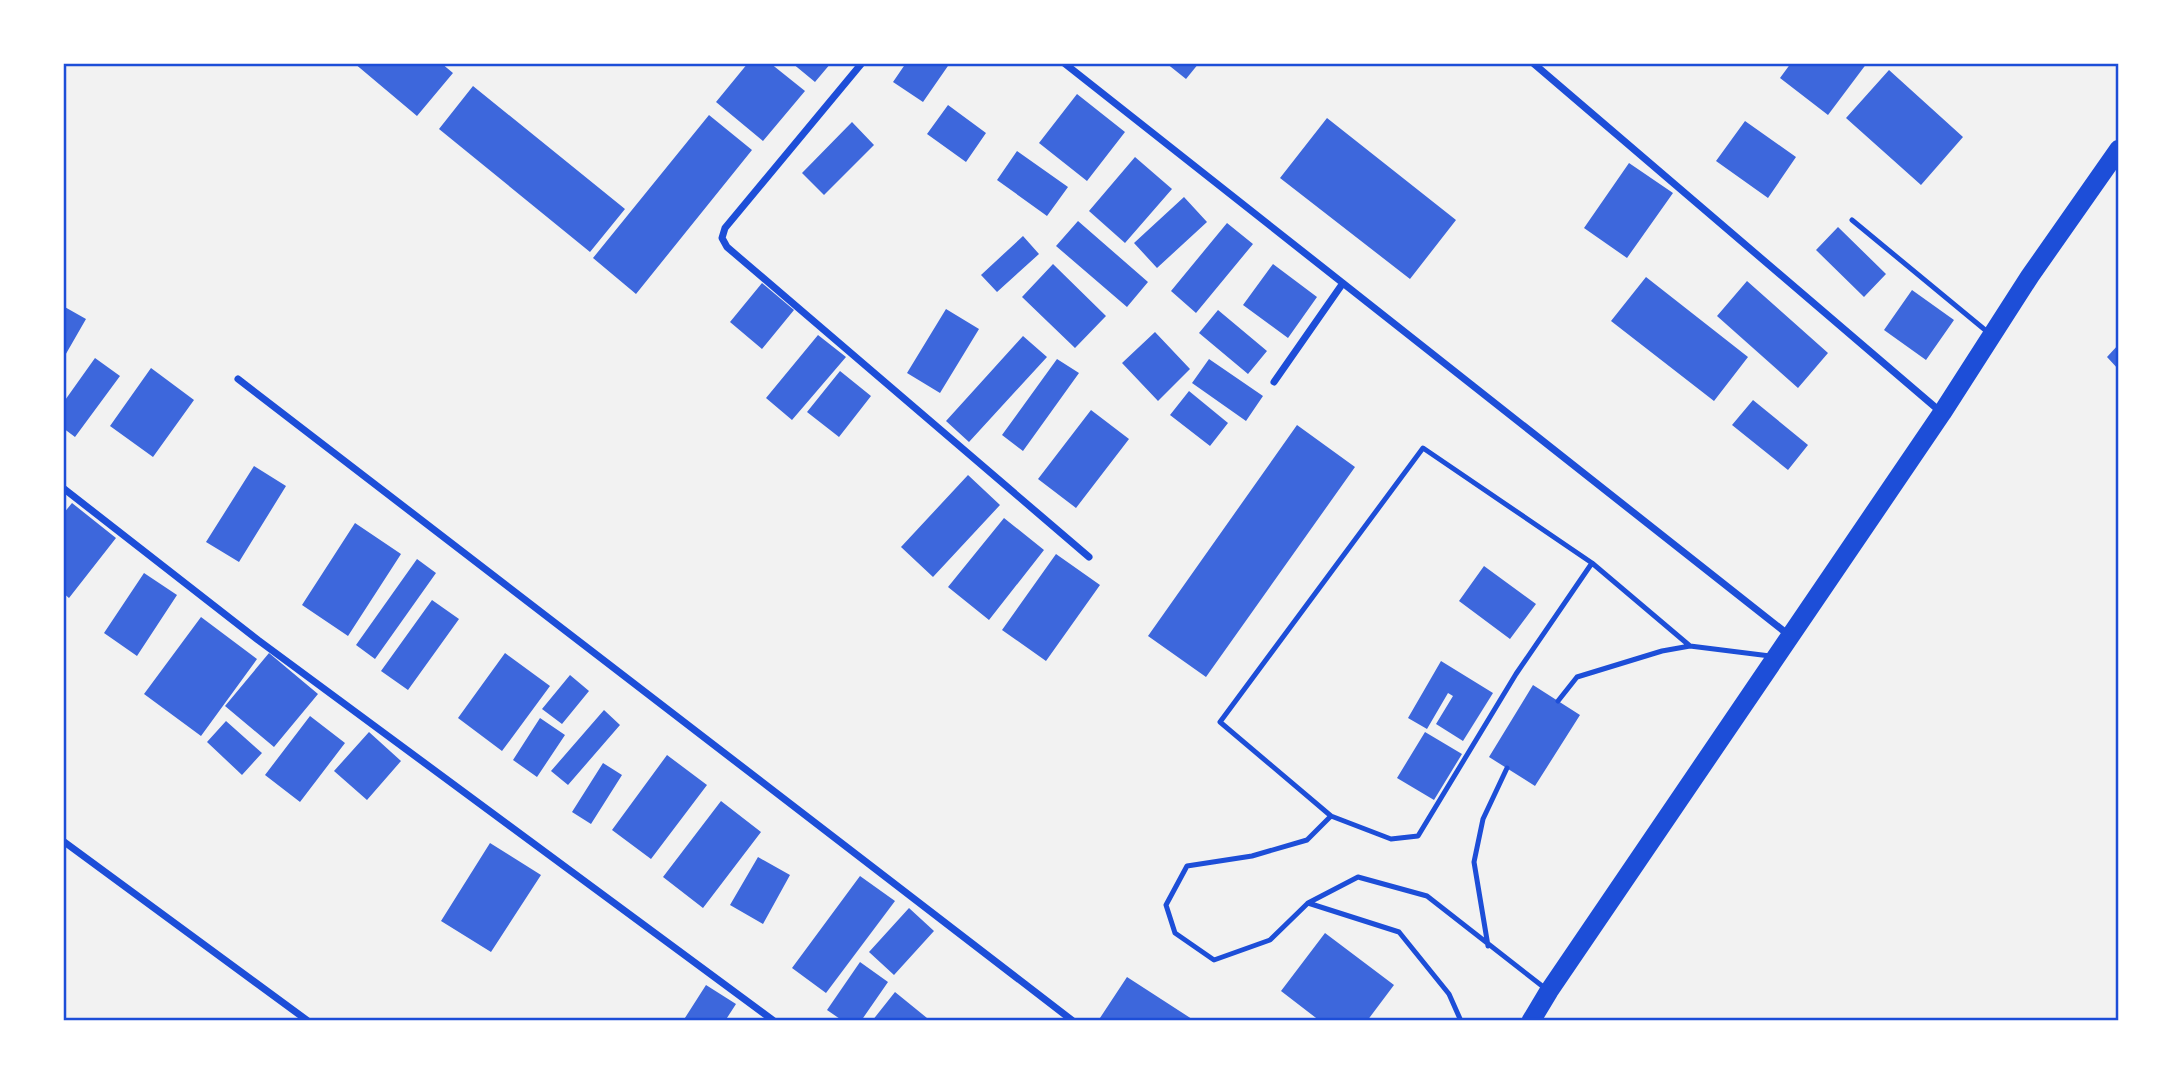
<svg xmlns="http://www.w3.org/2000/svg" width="2182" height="1084" viewBox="0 0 2182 1084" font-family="'Alegreya Sans',sans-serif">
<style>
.building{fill:#3d67dc}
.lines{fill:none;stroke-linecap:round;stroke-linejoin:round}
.service{stroke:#1d4ed8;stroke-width:5}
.minor{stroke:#1d4ed8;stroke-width:7}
.trunk{stroke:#1d4ed8;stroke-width:19}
.neatline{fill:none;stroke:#1d4ed8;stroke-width:2.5}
</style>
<rect width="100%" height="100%" fill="#f2f2f2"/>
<!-- building -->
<path class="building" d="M354 63H441L453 73 417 116Z
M748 63H770L805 91 763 141 716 102Z
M792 63H831L815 82Z
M906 63H950L923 102 893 82Z
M1166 63H1199L1186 79Z
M1791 63H1867L1828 115 1780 78Z
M1889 70 1963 137 1921 185 1846 118Z
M473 86 625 209 590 252 439 129Z
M1077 94 1125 132 1087 181 1039 143Z
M948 105 986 133 966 162 927 134Z
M709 115 752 150 636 294 593 258Z
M1327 118 1456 220 1410 279 1280 178Z
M1745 121 1796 157 1768 198 1716 161Z
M852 122 874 145 824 195 802 173Z
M1017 151 1068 187 1047 216 997 180Z
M1135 157 1172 189 1125 243 1089 211Z
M1629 163 1673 193 1627 258 1584 228Z
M1184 197 1207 222 1157 268 1134 243Z
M1078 221 1148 282 1127 307 1056 246Z
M1227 223 1253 244 1196 313 1171 291Z
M1838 227 1886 274 1864 297 1816 250Z
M1023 236 1039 254 997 292 981 275Z
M1053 264 1106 316 1075 348 1022 297Z
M1273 264 1317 297 1288 338 1243 305Z
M1646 277 1748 357 1714 401 1611 321Z
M1747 281 1828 353 1798 388 1717 316Z
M762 283 794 310 762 349 730 322Z
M1912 290 1954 320 1926 360 1884 330Z
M63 306 86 319 63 359Z
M946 309 979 329 940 393 907 373Z
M1218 310 1267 351 1248 374 1199 333Z
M1155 332 1190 369 1158 401 1122 363Z
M818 335 846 357 792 420 766 398Z
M1023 336 1047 357 969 442 946 421Z
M2119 344V370L2107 357Z
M95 358 120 376 75 437 63 428V403Z
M1057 359 1079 373 1023 451 1002 435Z
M1209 359 1263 396 1246 421 1192 383Z
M151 368 194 400 153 457 110 426Z
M840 371 871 396 839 437 807 412Z
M1189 391 1228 423 1210 446 1170 415Z
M1753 400 1808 445 1788 470 1732 425Z
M1091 410 1129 439 1076 508 1038 479Z
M1297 425 1355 467 1206 677 1148 636Z
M254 466 286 486 239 562 206 542Z
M968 475 1000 505 933 577 901 547Z
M72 503 116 538 69 598 63 593V514Z
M1004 518 1044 550 989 620 948 587Z
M355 523 401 554 348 636 302 605Z
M1056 554 1100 585 1046 661 1002 630Z
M417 559 436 573 375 659 356 645Z
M1484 566 1536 604 1510 639 1459 601Z
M144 573 177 595 137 656 104 633Z
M432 600 459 619 408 690 381 671Z
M201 617 257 659 201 736 144 694Z
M269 653 318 694 274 747 225 706Z
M505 653 550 686 502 751 458 718Z
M1441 661 1493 693 1463 741 1436 724 1453 696 1448 693 1427 729 1408 718Z
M570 675 589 691 562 724 542 709Z
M1533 685 1580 715 1535 786 1489 757Z
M604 710 620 725 568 785 551 771Z
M310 716 345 743 300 802 265 775Z
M540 718 565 735 537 777 513 760Z
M226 721 262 753 242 775 207 742Z
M369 732 401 761 367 800 334 771Z
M1425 732 1462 754 1434 800 1397 778Z
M667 755 707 785 651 859 612 830Z
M603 763 622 775 591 824 572 812Z
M721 801 761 832 703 908 663 877Z
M490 843 541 875 491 952 441 921Z
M758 857 790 875 763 924 730 905Z
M860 876 895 901 826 993 792 968Z
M909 908 934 931 894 975 869 952Z
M1325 933 1394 985 1367 1021H1320L1281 991Z
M860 962 888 982 861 1021H843L827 1010Z
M1127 977 1195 1021H1098Z
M706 985 736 1004 725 1021H683Z
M895 992 927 1018 924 1021H872Z"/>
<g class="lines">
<!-- service -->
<path class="service" d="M1852 220 1990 334
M1558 701 1577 677 1662 651 1690 646 1770 656
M1331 816 1220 722 1423 448 1592 563 1690 646
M1308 903 1358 877 1427 896 1546 989
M1488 946 1474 862 1483 819 1507 768
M1461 1021 1449 994 1399 932 1308 903 1270 940 1214 960 1175 933 1166 905 1187 866 1252 856 1307 840 1331 816 1391 839 1418 836 1516 674 1592 563"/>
<!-- minor -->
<path class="minor" d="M862 63 725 228 722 238 727 247 1089 557
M1064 63 1790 636
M1533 63 1942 413
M238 379 1073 1021
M1274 382 1343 283
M63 488 258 640 774 1021
M63 841 308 1021"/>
<!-- trunk -->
<path class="trunk" d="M1531 1021 1549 991 1942 413 2030 276 2119 149"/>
</g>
<!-- border -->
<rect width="2182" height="1084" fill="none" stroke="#ffffff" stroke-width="130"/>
<rect x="65" y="65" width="2052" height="954" class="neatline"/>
</svg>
